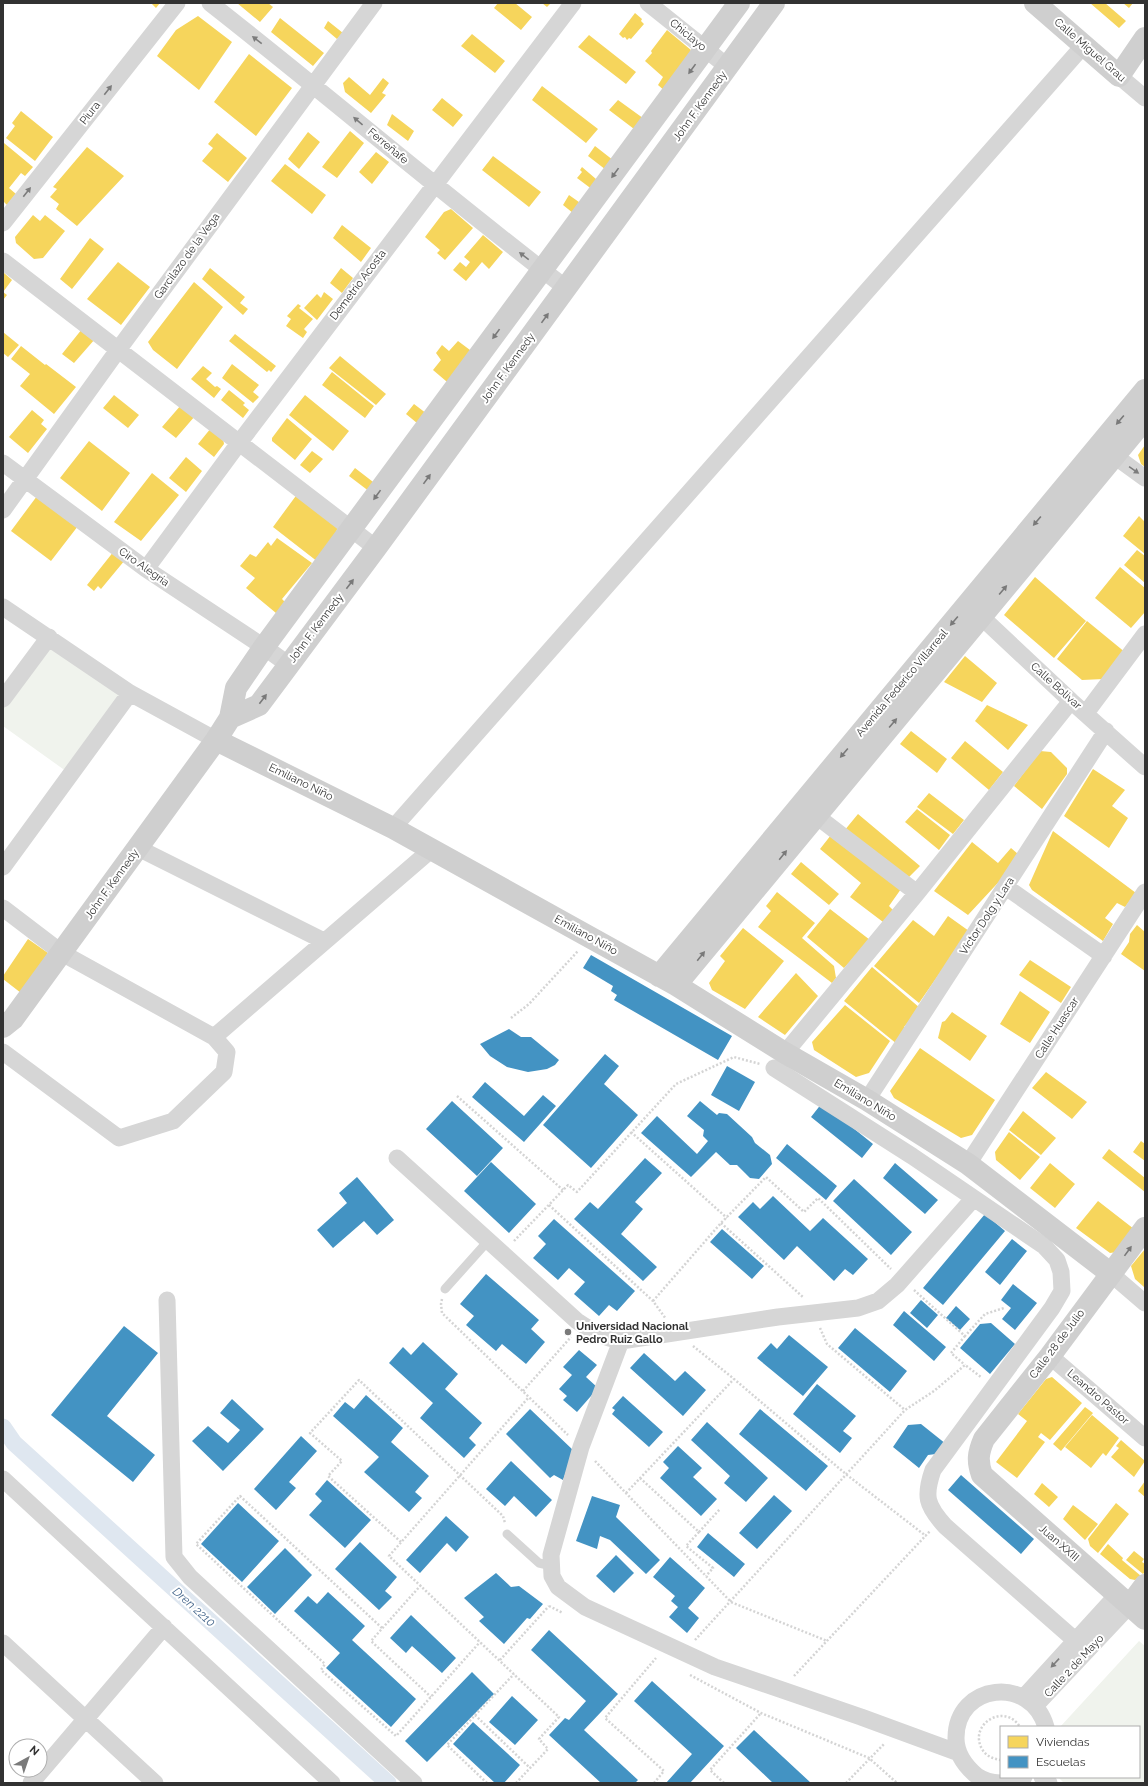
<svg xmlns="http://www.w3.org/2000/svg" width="1148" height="1786" viewBox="0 0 1148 1786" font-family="Raleway,sans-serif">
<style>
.green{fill:#f0f3ed}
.homes{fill:#f6d55c}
.schools{fill:#4393c3}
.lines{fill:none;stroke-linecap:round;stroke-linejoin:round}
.canal{stroke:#dfe7f0;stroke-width:17}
.path{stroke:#d4d4d4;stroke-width:2.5;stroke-dasharray:2 2;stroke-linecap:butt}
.lane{stroke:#d6d6d6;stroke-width:9}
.street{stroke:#d6d6d6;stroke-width:17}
.secondary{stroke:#cfcfcf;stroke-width:22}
.oneway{fill:#7c7c7c}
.oneway2{fill:#797979}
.poi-dot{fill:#7a7a7a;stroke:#fff;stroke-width:1.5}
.labels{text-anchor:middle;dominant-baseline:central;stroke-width:4;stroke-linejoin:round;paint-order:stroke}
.street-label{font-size:11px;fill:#323232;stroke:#fff}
.poi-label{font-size:11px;font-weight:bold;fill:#323232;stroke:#fff;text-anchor:start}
.water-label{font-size:12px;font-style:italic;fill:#47688d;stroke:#fff}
</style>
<rect width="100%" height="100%" fill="#fff"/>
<!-- green -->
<path class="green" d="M49 637 130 693 70 774 3 726V699Z
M1139 1641 1145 1646V1783H1064L1058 1777H1139V1727H1060Z"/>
<!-- homes -->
<path class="homes" d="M151 3H160L156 8Z
M237 3H268L273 7 260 22Z
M498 3H515L532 17 521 30 494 8Z
M542 3H551L547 7Z
M1090 3H1105L1126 21 1119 28Z
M1123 3H1133L1129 8Z
M635 13 642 19 641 21 644 24 631 39 629 38 627 40 625 37 623 38 619 34Z
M198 16 232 42 199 90 157 56 176 30Z
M280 18 324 53 313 66 271 32Z
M328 21 343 33 337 39 324 28Z
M667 30 691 50 666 92 658 85 663 77 645 61 652 53 651 51Z
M472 34 505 61 495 73 461 46Z
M589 35 636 72 626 84 578 47Z
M249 54 292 88 256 136 214 102Z
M349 77 370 95 383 78 389 83 382 93 386 95 371 113 345 92 343 83Z
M542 86 598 129 586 143 532 100Z
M442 98 463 115 453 127 432 110Z
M618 100 647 121 638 132 609 110Z
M21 111 53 137 35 161 6 138 15 126 12 123Z
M392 114 414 131 408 141 387 125Z
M350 131 364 143 337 178 322 167Z
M308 132 320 142 299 169 288 159Z
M217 133 247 158 228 182 202 161 213 148 208 144Z
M4 143 33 167 25 176 21 173 9 188 16 194 7 205 3 201V145Z
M595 146 618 164 610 173 588 156Z
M87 147 124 176 77 226 56 209 59 204 50 197 57 189 53 187Z
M376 152 389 162 372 184 359 172Z
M493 156 541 192 529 207 482 170Z
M285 164 326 195 312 214 271 181Z
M582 167 603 185 597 193 577 178 582 172 580 170Z
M569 195 586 207 578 217 563 205Z
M451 209 473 228 445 260 437 253 440 250 425 237 444 212Z
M33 215 40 221 45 215 65 231 43 258 34 259 16 243 15 237Z
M342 225 371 248 361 262 333 238Z
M483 235 503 252 489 269 482 262 466 281 453 270 460 262 466 267 470 262 464 257Z
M90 238 104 249 72 289 60 279Z
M118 262 150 287 121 325 87 299Z
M210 268 245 297 240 303 248 309 243 315 202 279Z
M341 268 353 278 342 293 330 283Z
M3 272 12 280 3 292 7 295 3 300Z
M194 282 223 307 177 369 153 350 148 342Z
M324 292 333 299 317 320 304 308 317 294 321 298Z
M298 304 301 306 299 308 313 319 304 329 307 332 303 338 286 326 291 319 287 316Z
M82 329 95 339 74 363 62 354Z
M3 332 19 345 8 357 3 353Z
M235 334 276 366 271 372 269 370 267 372 229 341Z
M458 341 478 356 453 387 433 370 441 360 436 353 442 345 449 351Z
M21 346 45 365 46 364 76 387 54 414 20 386 30 374 11 359Z
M340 356 386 394 376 405 329 368Z
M232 364 259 385 253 392 259 397 253 403 222 378Z
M203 366 212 373 206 379 215 387 217 386 221 389 214 398 191 379Z
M332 372 374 406 365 418 322 385Z
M229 390 245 403 243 405 249 410 243 418 221 400Z
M114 395 139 415 128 428 103 408Z
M305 395 349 431 333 451 289 415Z
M414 404 431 417 423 428 406 414Z
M181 405 195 416 176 438 162 427Z
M32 410 44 420 41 424 47 429 28 453 9 437Z
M287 418 312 439 295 460 272 441V438Z
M211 428 223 438 224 444 214 457 198 444Z
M89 441 130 473 102 511 60 478Z
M1145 445V467L1141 464 1138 455Z
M312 451 323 459 310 473 300 465Z
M186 457 202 471 186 492 169 478Z
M355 468 377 485 370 492 349 476Z
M152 473 179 495 141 541 114 522Z
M298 493 338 525 334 542 318 562 273 527Z
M37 496 78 526 51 561 11 531Z
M1139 516 1145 522V554L1123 536Z
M277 538 312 563 282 599 289 606 282 618 246 588 255 578 240 566 250 554 256 557 268 542 271 546Z
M1137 550 1145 556V583L1124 565Z
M114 551 125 560 101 589 98 586 94 591 87 585Z
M1120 567 1145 588V612L1131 628 1095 598Z
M1035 577 1086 621 1054 658 1004 615Z
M1087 621 1126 653 1104 679 1082 680 1057 659Z
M965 656 997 683 982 702 944 682Z
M987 705 1028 725 1008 750 975 721Z
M911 731 947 759 937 773 900 744Z
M965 741 1003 772 989 790 951 758Z
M1040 751 1051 752 1067 768V774L1042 809 1014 786Z
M1093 769 1125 790 1112 806 1128 818 1109 848 1064 816Z
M929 793 964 820 953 834 917 807Z
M917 809 950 835 939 850 905 822Z
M858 814 920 866 909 877 844 831Z
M1053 831 1136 893 1125 907 1117 903 1105 918 1113 924 1103 941 1032 890 1029 885Z
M831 835 901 889 889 906 896 913 887 925 850 897 861 883 820 849Z
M972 842 998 863 1011 848 1018 854 1008 872 968 915 934 891Z
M801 862 839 894 829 905 791 874Z
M777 892 815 923 802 938 834 966 836 978 832 983 758 927 771 911 766 906Z
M830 909 870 940 844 968 807 937Z
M948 916 969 931 919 1003 874 966 913 920 934 936Z
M1137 925 1145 932V971L1121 954 1129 942 1130 934Z
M743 928 784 961 745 1009 712 990 709 983 725 961 720 956Z
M28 939 48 953 21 993 3 979V976Z
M1030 960 1071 987 1061 1003 1019 975Z
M872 967 920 1008 904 1027 908 1030 897 1044 844 1001Z
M796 973 818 996 785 1035 758 1017Z
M1020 991 1050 1012 1030 1043 1000 1024Z
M845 1005 890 1041 869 1073 856 1077 814 1050 812 1042Z
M952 1012 987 1036 970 1061 938 1038 942 1022 945 1021Z
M920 1048 995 1100 972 1135 961 1138 894 1098 890 1091Z
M1046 1072 1087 1102 1072 1119 1032 1088Z
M1023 1111 1056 1138 1041 1155 1009 1130Z
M1009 1132 1040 1157 1020 1180 996 1160 995 1152Z
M1141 1141 1145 1144V1161L1133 1152Z
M1109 1149 1145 1178V1192L1102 1158Z
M1050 1163 1075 1184 1055 1208 1030 1188Z
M1098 1201 1134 1229 1117 1252 1110 1253 1076 1228Z
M1145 1249V1285L1144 1287 1135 1279 1131 1266Z
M1052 1377 1082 1403 1050 1440 1041 1433 1038 1437 1045 1442 1017 1478 996 1462 1027 1421 1018 1414 1046 1379Z
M1085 1407 1093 1413 1061 1451 1053 1444Z
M1092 1415 1119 1438 1106 1456 1103 1453 1091 1468 1065 1447Z
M1121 1440 1145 1461 1134 1477 1111 1457 1119 1448 1116 1446Z
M1145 1481V1497L1138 1491Z
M1042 1483 1058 1497 1049 1507 1034 1494Z
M1116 1503 1129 1514 1098 1553 1090 1546 1088 1539Z
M1073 1505 1098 1524 1085 1540 1063 1519Z
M1108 1544 1123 1558 1122 1560 1141 1576 1135 1580 1130 1579 1100 1554Z
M1134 1551 1144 1559 1142 1562 1145 1564V1572L1143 1574 1126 1560Z"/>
<!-- schools -->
<path class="schools" d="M591 955 732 1036 718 1060 614 1000 617 995 611 991 613 986 583 968Z
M509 1029 521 1037H531L559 1060 555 1065 547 1069 528 1072 507 1067 490 1056 480 1044Z
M605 1054 619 1066 604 1084 638 1115 591 1168 543 1125Z
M727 1066 755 1082 739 1111 711 1095Z
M485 1082 524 1116 543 1095 556 1106 524 1142 472 1097Z
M452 1101 503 1148 477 1176 426 1129Z
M700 1101 717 1115 719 1113 727 1114 752 1137 755 1143 770 1155 772 1164 759 1179 750 1178 737 1165H730L716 1152 691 1177 641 1133 657 1116 697 1154 708 1141 703 1136 704 1130 687 1116Z
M822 1103 873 1144 862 1158 811 1117Z
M787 1144 837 1186 826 1200 776 1158Z
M645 1158 662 1173 635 1202 643 1209 621 1234 657 1267 643 1281 574 1219 590 1202 598 1209Z
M491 1162 536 1204 509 1233 464 1191Z
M895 1163 938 1200 925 1214 883 1178Z
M357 1177 394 1220 377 1235 364 1221 333 1248 317 1230 347 1203 339 1193Z
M854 1179 912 1232 891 1255 833 1201Z
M773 1196 810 1231 823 1218 868 1259 853 1275 845 1269 834 1281 797 1246 784 1260 738 1217 753 1202 760 1209Z
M985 1214 1005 1231 943 1305 923 1288Z
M554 1219 635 1291 617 1311 609 1305 599 1316 574 1294 585 1282 569 1268 558 1280 533 1258 546 1244 538 1236Z
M722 1229 764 1266 752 1279 710 1242Z
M1012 1239 1027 1251 1000 1285 985 1272Z
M486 1274 539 1320 531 1329 545 1342 526 1364 502 1344 496 1351 466 1325 474 1316 460 1304Z
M1013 1284 1037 1303 1015 1330 1002 1319 1011 1308 1001 1300Z
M921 1300 938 1315 927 1328 910 1313Z
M956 1306 970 1319 960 1330 946 1318Z
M904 1311 946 1347 934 1361 893 1325Z
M991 1323 1015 1344 990 1374 960 1348 980 1324Z
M124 1326 158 1353 107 1416 155 1455 133 1482 51 1415Z
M855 1328 907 1371 890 1392 838 1348Z
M789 1335 828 1367 803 1396 757 1358 771 1343 777 1349Z
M423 1342 458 1374 445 1389 482 1423 469 1438 476 1445 464 1458 420 1418 433 1403 389 1363 403 1347 411 1355Z
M579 1350 597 1365 586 1377 598 1388 577 1412 563 1400 567 1396 559 1389 572 1375 563 1367Z
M644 1353 675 1381 685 1371 706 1390 683 1416 630 1368Z
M817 1384 856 1416 843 1431 852 1438 840 1453 793 1414Z
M366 1395 403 1428 391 1442 429 1476 415 1492 422 1498 409 1512 364 1472 379 1457 333 1416 345 1402 354 1409Z
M623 1396 663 1432 649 1447 612 1414 615 1410 612 1408Z
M232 1399 264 1429 223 1471 192 1441 208 1426 228 1443 240 1430 220 1413Z
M530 1409 574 1451 563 1480 554 1475 550 1478 506 1434Z
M760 1409 828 1466 806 1491 739 1434Z
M707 1422 768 1478 746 1502 724 1483 730 1476 691 1440Z
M921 1424 946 1444 936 1454 928 1455 919 1468 893 1447 908 1425Z
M301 1436 317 1451 289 1482 296 1488 276 1510 254 1489Z
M678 1446 702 1468 693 1477 717 1499 701 1516 660 1478 669 1468 663 1462Z
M511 1461 552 1500 536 1517 514 1496 505 1506 486 1489Z
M961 1475 1034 1539 1021 1554 948 1490Z
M327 1480 371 1520 345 1548 309 1515 322 1501 315 1494Z
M774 1495 792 1511 757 1549 739 1533Z
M592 1496 620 1505 616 1517 660 1560 646 1574 610 1540 600 1536 597 1549 576 1541Z
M238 1503 279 1541 242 1582 201 1544Z
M446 1516 469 1537 456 1552 447 1543 420 1573 406 1560Z
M708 1533 745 1564 734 1577 697 1547Z
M360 1542 397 1577 385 1591 392 1597 379 1610 335 1569Z
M285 1548 312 1575 275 1614 247 1587Z
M616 1555 634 1573 614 1593 596 1576Z
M670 1557 705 1588 688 1608 699 1618 687 1633 669 1617 678 1607 671 1601 675 1596 653 1577Z
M496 1573 511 1587 519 1586 543 1604 530 1619 527 1618 504 1644 479 1621 484 1617 464 1598Z
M328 1592 365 1626 352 1640 416 1699 391 1727 326 1668 340 1653 294 1611 308 1596 317 1604Z
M411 1615 456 1658 442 1673 412 1646 406 1653 390 1638Z
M549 1630 618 1694 584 1730 638 1780 635 1783H601L549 1735 565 1718 569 1720 586 1701 531 1650Z
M472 1672 494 1694 427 1762 405 1741Z
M652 1681 724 1746 690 1783H666L692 1754 634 1701Z
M512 1696 538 1720 515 1745 489 1722Z
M473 1722 520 1765 504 1783H495L453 1744Z
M754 1730 811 1783H773L736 1748Z"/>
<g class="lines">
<!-- canal -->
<path class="canal" d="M3 1427 14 1443 388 1783"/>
<!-- path -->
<path class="path" d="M511 1018 529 1004 578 951
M457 1096 563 1190
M631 1132 727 1218
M549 1205 653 1301 666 1319
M721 1223 804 1298
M514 1241 568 1185 577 1192 676 1084 734 1057 760 1064
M914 1290 965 1336 985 1314 1004 1308
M442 1299 441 1304 442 1313 568 1435
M653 1301 721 1223 766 1177 804 1212 818 1198 891 1269
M820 1328 827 1344 905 1410
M965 1336 951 1353 965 1365
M693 1346 734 1379 847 1475 926 1536
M523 1391 571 1337
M595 1461 731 1602 827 1641
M640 1478 699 1532 686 1546 713 1568 706 1576
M626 1493 734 1379
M699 1532 720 1509
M401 1542 328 1476 342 1461 310 1433 359 1380 503 1516 505 1523
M421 1585 371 1641 431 1697
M549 1606 563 1613
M382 1628 240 1496 196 1544 325 1664 321 1670 396 1736 480 1642
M695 1640 905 1410 934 1391 965 1365 981 1377
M500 1660 549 1606
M690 1675 761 1713 869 1758 897 1783
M794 1676 930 1531
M475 1715 530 1768
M1001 1760C993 1759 986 1756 982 1749 968 1724 1005 1702 1020 1727
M487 1783 447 1745 514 1674
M516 1783 548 1749 539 1739 559 1717 389 1556 529 1397
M654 1783 664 1771 605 1718 656 1658
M724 1783 710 1770 761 1713
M846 1783 884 1744"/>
<!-- lane -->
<path class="lane" d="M445 1289 488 1241
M507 1534 539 1563 552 1566"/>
<!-- street -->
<path class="street" d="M210 3C330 97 445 196 566 288
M648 3 728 67
M1119 76 1145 98
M3 223 177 3
M3 261 376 548
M1105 449 1145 478
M3 463 146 569 264 647 289 665
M3 510 118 350 374 3
M146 569 239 443 573 3
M3 607 130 693 216 740
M973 609 1071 701 1145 767
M3 699 49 637
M1086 713 1145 634
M806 808 917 893
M393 828 1084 45
M138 848 324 941
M3 867 130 693
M1006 887 1104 956
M3 908 62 953 214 1037 432 849
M3 1052 119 1138 173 1121 224 1072 227 1052 214 1037
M785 1053 917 893 1071 701
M774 1068 912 1156 1044 1246 1057 1260 1061 1272 1062 1291 1052 1308 933 1470C924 1496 926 1505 945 1526L1076 1641
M867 1100 1106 731
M397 1158 577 1321C592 1331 604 1338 621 1341
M968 1164 1145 892
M1110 1273 1145 1303
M167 1300 174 1557 190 1577 414 1783
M1050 1356 1145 1438
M3 1479 332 1783
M3 1643 155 1783
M1024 1697 1118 1594
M1035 1706 1130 1605
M959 1753 861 1717 715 1667 585 1607 558 1587 552 1576 551 1555 581 1447 621 1341 778 1317 858 1308 878 1301 897 1285 973 1199
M1024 1777C1010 1785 990 1785 977 1776 965 1766 956 1754 956 1738 956 1683 1031 1675 1046 1727
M1042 1777 1049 1783
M31 1783 164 1627"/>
<!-- secondary -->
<path class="secondary" d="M1035 3 1119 76 1145 38
M230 718 259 705 376 548 774 3
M216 740 393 828 676 985 785 1053 867 1100 968 1164 1110 1273
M659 976 1145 390
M676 985 1145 419
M3 1027 13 1019 216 740 230 718 236 688 264 647 739 3
M1145 1228 1050 1356 984 1439C978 1453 977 1461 982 1475L1145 1619
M1130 1605 1145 1585"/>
</g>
<!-- one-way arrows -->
<defs><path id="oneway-solid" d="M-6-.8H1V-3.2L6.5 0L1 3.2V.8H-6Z"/></defs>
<g class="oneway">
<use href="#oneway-solid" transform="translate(257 40) rotate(-142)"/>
<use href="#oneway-solid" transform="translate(108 90) rotate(-52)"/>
<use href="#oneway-solid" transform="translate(358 121) rotate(-140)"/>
<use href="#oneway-solid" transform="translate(27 192) rotate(-52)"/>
<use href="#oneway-solid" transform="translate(524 256) rotate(-142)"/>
<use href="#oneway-solid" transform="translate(1134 470) rotate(35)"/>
<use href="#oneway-solid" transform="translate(1055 1663) rotate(133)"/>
</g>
<g class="oneway2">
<use href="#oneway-solid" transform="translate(692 69) rotate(126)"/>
<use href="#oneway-solid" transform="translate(615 173) rotate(126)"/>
<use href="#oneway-solid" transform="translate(545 318) rotate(-54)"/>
<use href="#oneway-solid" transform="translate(496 334) rotate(126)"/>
<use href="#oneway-solid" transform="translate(1120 420) rotate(130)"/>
<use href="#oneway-solid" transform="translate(427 479) rotate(-54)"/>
<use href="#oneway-solid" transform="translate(377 495) rotate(126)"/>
<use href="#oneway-solid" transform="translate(1037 521) rotate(130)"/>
<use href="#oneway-solid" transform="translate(350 584) rotate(-53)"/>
<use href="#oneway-solid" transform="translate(1003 590) rotate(-50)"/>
<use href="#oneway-solid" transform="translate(954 621) rotate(130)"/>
<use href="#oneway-solid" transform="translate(263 699) rotate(-53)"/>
<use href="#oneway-solid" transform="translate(893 723) rotate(-50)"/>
<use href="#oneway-solid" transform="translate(844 753) rotate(130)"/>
<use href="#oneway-solid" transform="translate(783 855) rotate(-51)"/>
<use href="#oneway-solid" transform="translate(701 956) rotate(-51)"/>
<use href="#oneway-solid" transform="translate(1128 1251) rotate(-54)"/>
</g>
<!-- markers -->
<circle class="poi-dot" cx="568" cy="1332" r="4"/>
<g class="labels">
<!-- street labels -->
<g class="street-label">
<text transform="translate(688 35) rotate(39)">Chiclayo</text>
<text transform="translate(1090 50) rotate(41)">Calle Miguel Grau</text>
<text transform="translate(700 106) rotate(-54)">John F. Kennedy</text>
<text transform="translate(90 113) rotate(-52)">Piura</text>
<text transform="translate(388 146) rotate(40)">Ferreñafe</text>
<text transform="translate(187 256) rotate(-54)">Garcilazo de la Vega</text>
<text transform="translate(358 285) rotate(-53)">Demetrio Acosta</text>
<text transform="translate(508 368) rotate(-54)">John F. Kennedy</text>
<text transform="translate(144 567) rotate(35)">Ciro Alegria</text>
<text transform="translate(316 628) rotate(-53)">John F. Kennedy</text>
<text transform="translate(902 683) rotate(-50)">Avenida Federico Villarreal</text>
<text transform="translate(1056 686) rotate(42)">Calle Bolivar</text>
<text transform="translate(301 782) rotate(26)">Emiliano Niño</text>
<text transform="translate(112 884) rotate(-54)">John F. Kennedy</text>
<text transform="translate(987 916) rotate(-57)">Víctor Dolg y Lara</text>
<text transform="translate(586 935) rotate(29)">Emiliano Niño</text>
<text transform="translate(1057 1028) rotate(-57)">Calle Huascar</text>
<text transform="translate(865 1100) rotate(31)">Emiliano Niño</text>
<text transform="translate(1057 1344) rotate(-53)">Calle 28 de Julio</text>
<text transform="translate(1098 1397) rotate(41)">Leandro Pastor</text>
<text transform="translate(1059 1543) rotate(41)">Juan XXIII</text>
<text transform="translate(1074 1666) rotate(-47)">Calle 2 de Mayo</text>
</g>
<!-- poi labels -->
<g class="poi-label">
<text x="576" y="1326">Universidad Nacional<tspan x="576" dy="13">Pedro Ruiz Gallo</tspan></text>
</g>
<!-- water labels -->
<g class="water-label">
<text transform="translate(194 1607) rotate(42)">Dren 2210</text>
</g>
</g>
<!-- border -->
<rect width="1148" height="1786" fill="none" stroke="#323232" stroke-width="8"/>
<!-- legend -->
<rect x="1000" y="1726" width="140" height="52" fill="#ffffff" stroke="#adadad"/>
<rect x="1008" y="1736" width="20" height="12" fill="#f6d55c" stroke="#adadad"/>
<text x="1036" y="1746" font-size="12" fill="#323232">Viviendas</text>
<rect x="1008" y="1756" width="20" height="12" fill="#4393c3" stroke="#adadad"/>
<text x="1036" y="1766" font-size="12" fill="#323232">Escuelas</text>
<!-- north arrow -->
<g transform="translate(28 1758) rotate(40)"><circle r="19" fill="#ffffff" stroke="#adadad"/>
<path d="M0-3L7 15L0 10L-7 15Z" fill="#7a7a7a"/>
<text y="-6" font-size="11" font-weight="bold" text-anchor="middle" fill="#323232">N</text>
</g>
</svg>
